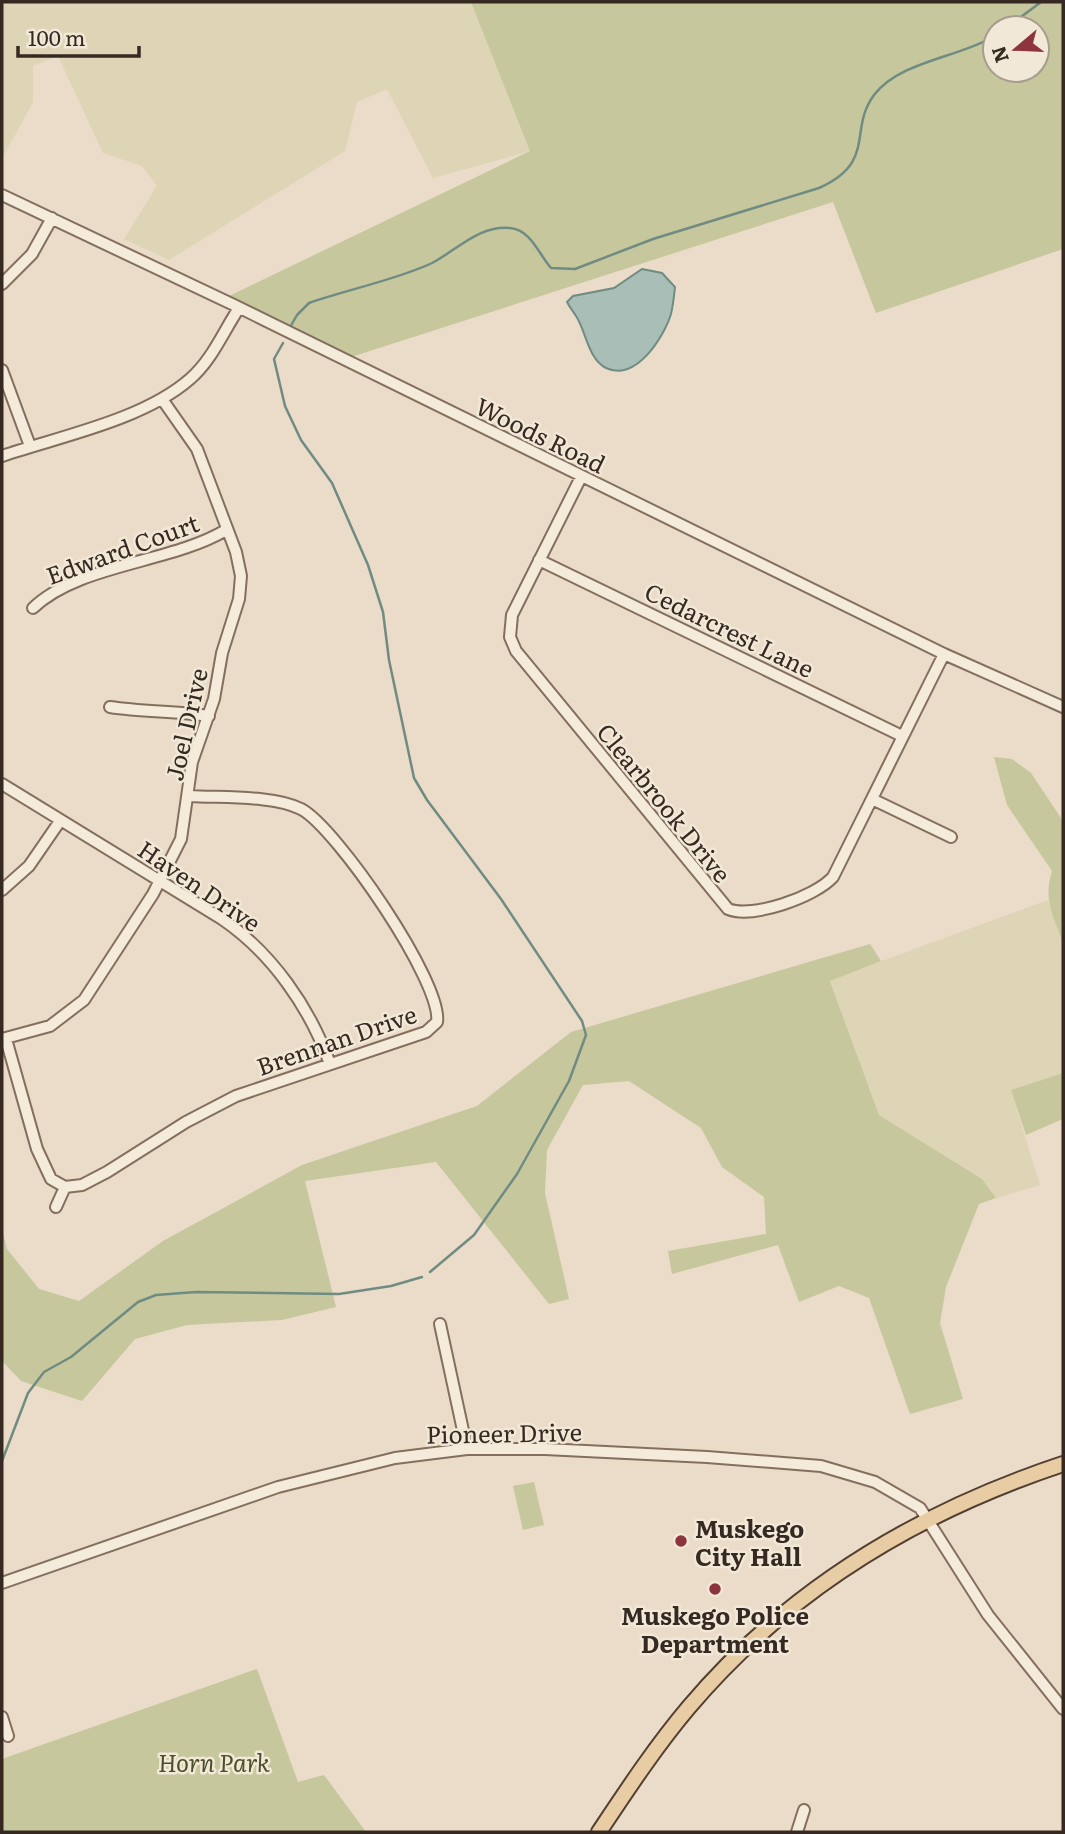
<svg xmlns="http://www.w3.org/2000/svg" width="1065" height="1834" viewBox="0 0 1065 1834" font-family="Literata,serif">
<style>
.farmland{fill:#ded4b6}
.green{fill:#c6c79d;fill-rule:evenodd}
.water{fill:#a8beb6;stroke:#708c82;stroke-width:2}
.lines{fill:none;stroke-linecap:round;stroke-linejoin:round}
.stream{stroke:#708c82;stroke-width:2.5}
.minor-casing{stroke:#846f5f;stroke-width:14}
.major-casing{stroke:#523e32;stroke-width:18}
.minor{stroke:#f5ebda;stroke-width:10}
.major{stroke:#e8cda4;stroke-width:14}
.poi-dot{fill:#8c353e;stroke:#f2e8d7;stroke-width:2.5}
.labels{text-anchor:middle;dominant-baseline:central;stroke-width:5;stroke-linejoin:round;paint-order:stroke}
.street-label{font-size:24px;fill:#362921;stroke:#f2e8d7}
.poi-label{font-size:24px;font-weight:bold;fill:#362921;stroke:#f2e8d7;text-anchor:start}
.park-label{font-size:24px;font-style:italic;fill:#4a502a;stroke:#f2e8d7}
</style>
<rect width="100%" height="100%" fill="#eadcc8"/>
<!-- farmland -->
<path class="farmland" d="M2 2H471L531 151 433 178 387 89 357 102 345 151 169 260 124 239 157 186 142 166 103 153 58 56 33 66V102L2 159Z
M1048 900 1063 943V1073L1011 1090 1040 1185 996 1198 982 1179 879 1115 830 980Z"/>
<!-- green -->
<path class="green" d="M471 2H1063V249L876 313 833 202 348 358 225 298 530 151ZM995 28H1037V70H995Z
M994 757 1012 759 1031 773 1063 821V943C1053 915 1043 900 1052 871L1007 805Z
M870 944 881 961 830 981 879 1115 982 1179 996 1198 979 1204 946 1287 940 1323 963 1399 910 1414 869 1298 839 1286 799 1302 778 1245 672 1274 668 1251 766 1234 764 1197 722 1167 701 1128 629 1081 583 1085 547 1150 545 1193 569 1299 549 1304 436 1162 305 1181 336 1307 282 1320 187 1325 135 1339 82 1401 21 1381 2 1361V1229L7 1249 39 1289 79 1301 163 1241 302 1165 477 1106 571 1032Z
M1063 1073V1119L1026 1135 1011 1090Z
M534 1482 544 1525 523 1530 513 1486Z
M257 1669 298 1782 324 1775 366 1832H2V1759Z"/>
<!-- water -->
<path class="water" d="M642 269 662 273 675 287C674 296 673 306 671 314 664 337 636 382 606 368 588 359 586 331 576 316 573 311 570 308 567 302L573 296 614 288Z"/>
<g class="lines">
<!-- stream -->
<path class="stream" d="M1006 28 1041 2
M289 329 297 315 309 303C346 290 399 279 432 263 457 250 479 225 510 228 531 230 538 253 551 268L575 269 653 239 819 188C877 162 848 130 874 95 900 61 958 58 995 36
M283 343 274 359 285 406 301 440 332 483 368 565 383 612 389 660 414 778 427 800 501 899 582 1021 586 1035 569 1081 517 1174 474 1235 430 1272
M2 1461 28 1393 44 1372 71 1357 138 1302 156 1295 196 1292 339 1294 391 1286 422 1277"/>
<defs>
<path id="minor" d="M2 195 234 305 944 654 1063 707
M2 284 32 254 52 218
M2 370 30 446
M2 456C61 436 143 420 190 379 212 360 223 332 239 308
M581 477 512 615 510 637 516 651 728 909C752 919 815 897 833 877L944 654
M539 560 902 736
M33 608C79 564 171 563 226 530
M110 707C143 712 176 711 209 716
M2 784 222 919C272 953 310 1008 330 1064
M872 799 951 837
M2 890 29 866 60 821
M2 1039 50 1026 84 1000 153 894 181 839 192 762 214 699 222 653 239 599 241 576 236 552 197 449 162 399
M6 1039 37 1149 51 1179 65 1187 82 1185 107 1172 186 1122 236 1096 426 1032 437 1022C443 983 336 827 301 809 274 795 222 798 190 796
M56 1207 65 1187
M440 1324 467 1449
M2 1583 278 1487 395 1458 467 1449H545L707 1457 821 1466 875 1482 920 1508 988 1615 1063 1709
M2 1717 8 1736
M797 1832 804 1810"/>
<path id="major" d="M599 1832C627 1790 656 1746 689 1707 788 1590 918 1512 1063 1464"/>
</defs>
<!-- minor casing -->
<use href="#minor" class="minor-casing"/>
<!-- major casing -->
<use href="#major" class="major-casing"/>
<!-- minor -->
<use href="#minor" class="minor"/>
<!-- major -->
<use href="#major" class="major"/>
</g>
<!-- markers -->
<g class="poi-dot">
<circle cx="681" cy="1541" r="7"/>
<circle cx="715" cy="1589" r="7"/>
</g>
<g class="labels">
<!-- street labels -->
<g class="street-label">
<text transform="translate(541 434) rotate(26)">Woods Road</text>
<text transform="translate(122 548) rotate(-20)">Edward Court</text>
<text transform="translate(730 629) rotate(26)">Cedarcrest Lane</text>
<text transform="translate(185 724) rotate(-77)">Joel Drive</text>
<text transform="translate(665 802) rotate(51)">Clearbrook Drive</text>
<text transform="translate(200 885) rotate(34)">Haven Drive</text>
<text transform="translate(336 1039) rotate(-19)">Brennan Drive</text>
<text transform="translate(504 1432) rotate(-1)">Pioneer Drive</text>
</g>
<!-- poi labels -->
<g class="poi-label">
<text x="695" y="1527">Muskego<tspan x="695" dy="28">City Hall</tspan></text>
<text x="715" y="1614" text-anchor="middle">Muskego Police<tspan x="715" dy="28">Department</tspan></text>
</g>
<!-- park labels -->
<g class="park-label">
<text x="214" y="1761">Horn Park</text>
</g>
</g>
<!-- border -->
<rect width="1065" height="1834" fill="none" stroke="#362921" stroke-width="7"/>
<!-- north arrow -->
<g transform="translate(1016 49) rotate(251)"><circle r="33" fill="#f2e8d7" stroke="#a79c8e" stroke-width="2"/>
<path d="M0-5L12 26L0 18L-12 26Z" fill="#8c353e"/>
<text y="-10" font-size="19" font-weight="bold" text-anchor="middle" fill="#362921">N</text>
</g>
<!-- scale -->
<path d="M18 46v10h121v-10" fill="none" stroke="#362921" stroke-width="3.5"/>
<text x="28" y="46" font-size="21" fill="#362921" stroke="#f2e8d7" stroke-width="5" paint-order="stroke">100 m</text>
</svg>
